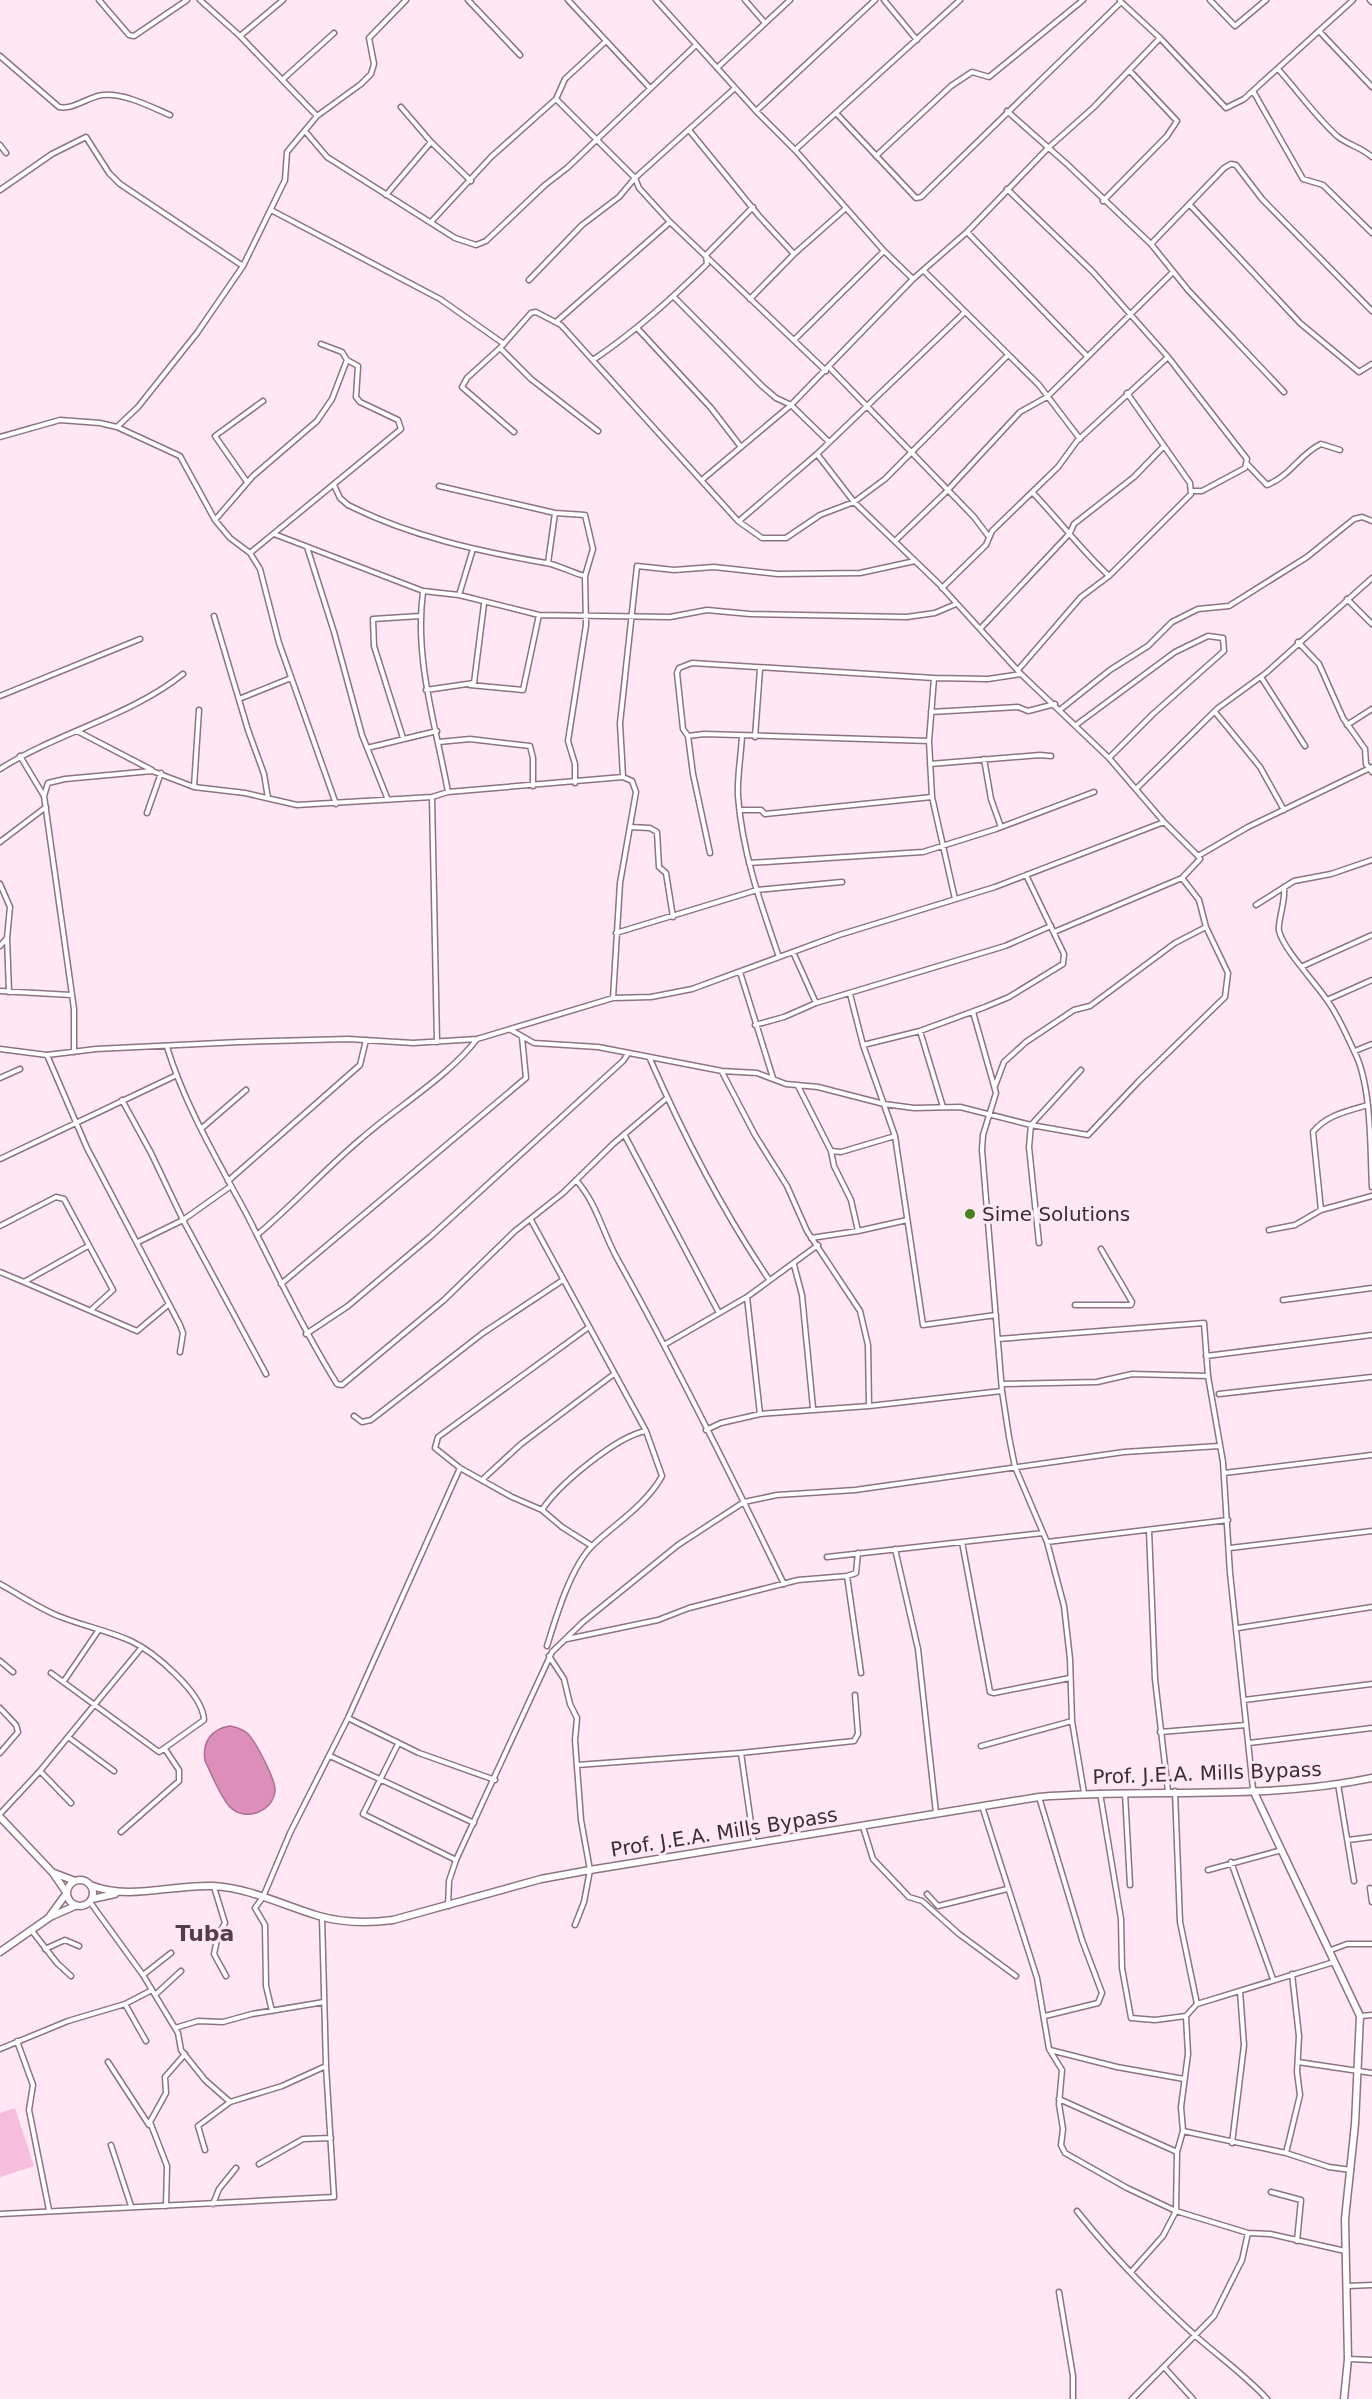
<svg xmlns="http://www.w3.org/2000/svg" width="1372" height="2399" viewBox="0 0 1372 2399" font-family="'DejaVu Sans',sans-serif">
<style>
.green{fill:#f7bddc}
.water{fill:#dd8eba;stroke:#ac7192;stroke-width:1.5}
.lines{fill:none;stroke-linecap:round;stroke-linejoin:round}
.street-casing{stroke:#8d7380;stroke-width:7}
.secondary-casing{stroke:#8d7380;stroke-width:9}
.street{stroke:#fff;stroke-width:4}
.secondary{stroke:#fff;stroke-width:6}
.poi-dot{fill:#49831e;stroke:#ffe7f3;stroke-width:2}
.labels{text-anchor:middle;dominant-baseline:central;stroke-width:6;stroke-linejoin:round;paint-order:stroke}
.poi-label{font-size:20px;fill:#392e34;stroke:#ffe7f3;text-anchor:start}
.street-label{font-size:20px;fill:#392e34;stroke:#ffe7f3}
.quarter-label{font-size:22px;font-weight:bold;fill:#543d49;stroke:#ffe7f3}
</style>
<rect width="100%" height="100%" fill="#ffe7f3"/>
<!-- green -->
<path class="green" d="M15 2108 34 2166 0 2177V2113Z"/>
<!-- water -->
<path class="water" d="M230 1726C236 1727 241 1728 247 1733 255 1740 276 1780 275 1791 273 1812 244 1823 229 1806 219 1794 212 1775 205 1761 202 1742 211 1729 230 1726Z"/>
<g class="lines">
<defs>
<path id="street" d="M99 0 129 35 134 36 187 0
M200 0 240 36 317 116
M468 0 520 55
M568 0 650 88
M656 0 756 111 795 150 884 251 913 279
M745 0 765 23
M884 0 917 40
M1210 0 1235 26 1266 0
M1370 0 1372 2
M1120 1 1160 38 1226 108 1244 99 1353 0
M1320 32 1372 87
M240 36 283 0
M0 56 59 107C74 110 89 96 103 95 125 93 151 107 170 115
M717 68 790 0
M1278 69C1297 90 1315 116 1337 136 1348 145 1361 147 1372 157
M282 80 334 33
M1253 91 1303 179 1323 185 1372 233
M556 99 635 178 639 188 670 222 826 371
M401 107 431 142 471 181
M756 111 875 0
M1007 111 1068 165 1151 244 1188 290 1284 392
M836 113 916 198 921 197 1121 2
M689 130 759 216 794 254
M305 131 327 157 455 238 476 245 486 241 545 185 567 168 696 45
M0 145 6 153
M795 150 960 0
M876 156 951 86 972 72 989 77 1083 0
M1007 189 1093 272 1168 357 1247 459 1245 468 1202 491H1192
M0 190 52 154 86 137 109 173 120 184 243 266
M386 195 431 142
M1103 201 1167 136 1177 121 1129 70
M1190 205 1300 323 1359 372 1372 364
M271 210 440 299 504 344
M431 222 491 157 556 99 565 79 606 41
M967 232 1087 356
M1151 244 1224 168 1231 164 1236 165 1262 199 1372 311
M924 271 1039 385 1080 439
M529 280 582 225 619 197 635 178 735 88
M674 297 762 386 776 398 791 405 829 442
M750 299 794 254 846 208
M556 322 670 222
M638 329 711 408 741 447
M794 340 884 251
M500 348 531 379 598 431
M593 360C636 331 670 300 707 264L706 255 753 207
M829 367 974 517 989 537
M117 427 138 407 197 333 243 266 285 180 287 152 317 116 361 84 371 74 374 64 369 38 406 0
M514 432 462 387 467 378 500 348 531 313 536 312 561 325 738 521 762 538H786L820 515 854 502 885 479 1007 356
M0 437 60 420 100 423 117 427 180 456 215 520 230 538 250 553 260 569 279 643 336 804
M817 454 854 502 939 584 1021 674 1109 758 1164 822
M1247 464 1267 485C1289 477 1301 453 1321 444L1340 450
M703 479 791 405 913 279 967 232 1048 148 1094 107 1160 38
M247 482 215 436 263 401
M334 485 340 498 348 505C410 536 477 551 546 563 559 565 572 573 585 576
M439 486 555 513 585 515 593 549 585 576 586 625 568 741 575 764V783
M1033 493C1059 520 1081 550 1109 576
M215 520 253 476 317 421 332 399 347 360 342 352 321 344
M739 521 817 454 965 312
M274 534 423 591 459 595 539 615 670 617 707 610 750 614 907 617 935 613 956 604
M895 541 944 494 1020 412 1047 397 1173 272
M307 547 334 632 362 735 388 800
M250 553 401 429 398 420 360 402 356 397 358 366 347 360
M548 563 555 513
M942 588 986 545 992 531 1058 467 1077 441 1168 357
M423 592C414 659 436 726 448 792
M459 595 473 549
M1347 599 1372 624
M214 616 248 730 264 774 268 798
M981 628 1070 533 1074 524 1134 477 1164 446
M1298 642 1319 664 1343 718 1365 749 1366 764 1372 772
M1018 670 1081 597 1109 576 1191 494 1190 483 1127 393
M1261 677 1305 746
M470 685 523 690 539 615
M426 690 474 683 484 604
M0 696 140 639
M239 699 291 678
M1061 709 1110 670 1148 646 1172 622 1198 609 1229 606 1307 557 1354 519 1362 517 1372 521
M931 712 1018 707 1028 711 1055 704
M1215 712 1260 767 1284 810
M1076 725 1175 652 1208 636 1223 638 1224 651 1153 714 1109 758
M1347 725 1372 709
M77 731 152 770
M688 736 693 774 710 853
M742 736C741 756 737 777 738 796 742 852 761 905 779 957
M755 737 760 669
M403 738 374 646 373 619 420 616
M929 741 704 734 688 736 683 729 677 673 679 668 692 663 934 678
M439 742 470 739 530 746 533 758V786
M367 748 437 731
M20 756 44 796
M984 759 991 799 1001 827
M930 764 1040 755 1051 756
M0 769C58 732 129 717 183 674
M623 777 620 723 637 566 674 570 714 567 778 574 860 573 915 561
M194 787 199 710
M1137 788 1218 708 1266 673 1372 578
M432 797 437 1042
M740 810H761L765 814 932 797
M147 813 161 773
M630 827 650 828 657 832 659 867 666 873 673 917
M0 842 46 807
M749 863 923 852 996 829 1094 792
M0 884 10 907 7 938 9 992
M1284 887C1286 901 1277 923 1279 931 1284 951 1319 986 1331 1006 1340 1020 1347 1036 1354 1051 1372 1085 1370 1148 1372 1187
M955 899 932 797 929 741 934 678 988 679 1021 674
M1256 905 1294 881 1331 874 1372 860
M1054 932 1182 878 1200 859 1198 856
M616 933 757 890 842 882
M0 946 7 938
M793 952 816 1003
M1303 966 1372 935
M740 972 773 1078
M0 991 71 995
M1327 1000 1372 980
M973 1012 996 1093 983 1135 982 1150 1002 1391 1009 1437 1015 1467 1047 1542 1064 1606 1070 1659 1072 1721 1084 1793
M755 1025 784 1017 816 1003 1005 946 1051 926
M511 1030 534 1043 598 1047 722 1071 757 1073 786 1084 818 1087 884 1104 914 1108 960 1107 1031 1125 1088 1135 1139 1081 1225 997 1228 973 1206 927 1199 900 1182 878
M920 1031 943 1107
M863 1045 920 1031 985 1007 1009 997 1063 964 1064 954 1026 875
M167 1047C185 1106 218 1161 247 1215 276 1272 303 1329 337 1384L342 1385 444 1300 515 1231 563 1193 613 1144 667 1098
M0 1049 47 1055 96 1049 240 1042 348 1039 413 1043 477 1039 613 998 651 997 692 989 839 935 995 887 1164 822 1198 856 1248 827 1372 767
M1355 1051 1372 1044
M74 1052V1009L44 796 48 783 65 779 152 771 194 787 245 793 297 805 432 797 448 792 623 777 632 781 636 792 620 883 613 998
M47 1055 87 1148 180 1325 183 1333 180 1352
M650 1059C683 1134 722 1210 768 1278
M722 1072 755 1135 787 1186 807 1231 860 1311 868 1345 869 1406
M0 1078 20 1069
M798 1086 831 1151 841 1152 895 1136 863 1045 850 994
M995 1086 1004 1062 1026 1042 1074 1010 1090 1006 1175 943 1206 927
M122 1100 151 1153 183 1220 266 1374
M202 1128 246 1090
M624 1134 718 1311
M895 1136 923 1325 996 1315
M831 1151 834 1166 851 1200 858 1231
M0 1159 177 1075
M576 1180C598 1205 602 1232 618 1260 677 1366 731 1475 784 1584
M228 1181 360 1065 366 1040
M1321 1210 1313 1132C1326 1115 1348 1111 1368 1105
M531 1220 646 1431 662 1476C647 1504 615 1524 593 1545 571 1566 556 1617 547 1646
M0 1226 56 1197 64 1199 113 1290 92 1309
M1269 1230 1295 1225 1321 1210 1372 1196
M257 1235C294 1204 325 1169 362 1138 397 1107 449 1076 477 1039
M811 1238 858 1231 907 1220
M138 1242 183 1220 231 1186
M1039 1243 1029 1147 1031 1125 1081 1070
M794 1265 802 1295 813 1408
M0 1272 24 1282 88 1246
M24 1282 137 1331 168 1305
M281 1284 526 1078 522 1037
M747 1297 760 1414
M1283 1300 1372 1288
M1075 1305H1131L1132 1302 1101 1249
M589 1327 438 1437 435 1448 460 1468 512 1497 542 1510 562 1527 592 1546
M306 1334 348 1306 430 1237 623 1061 627 1055
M998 1339 1204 1323 1208 1376 1223 1462 1230 1573 1253 1789
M664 1345 747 1297 818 1245
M1206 1356 1372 1335
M1002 1384 1097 1382 1132 1374 1208 1376
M1219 1394 1372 1377
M354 1416 362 1422 371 1420 483 1333 563 1280
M706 1430 721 1423 760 1414 869 1406 1002 1391
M1224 1473 1372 1455
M483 1479 521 1444 614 1374
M542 1510C558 1485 617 1436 646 1431
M1149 1530 1155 1679 1168 1791
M962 1542 990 1692 994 1693 1070 1678
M1047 1542 1228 1520
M1230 1548 1372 1531
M895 1549 918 1649 936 1813
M827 1557 1043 1533
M847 1576 861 1673
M0 1584C20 1595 40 1609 61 1617 84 1626 109 1631 131 1641 154 1652 203 1693 204 1720L159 1752 51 1673
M1238 1628 1372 1607
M567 1639 658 1620 689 1608 798 1580 847 1576 856 1573 858 1553
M549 1656 564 1679 570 1704 577 1718 575 1740 581 1820 590 1870 584 1902 575 1925
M0 1661 13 1672
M64 1681 98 1631
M1244 1700 1372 1684
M0 1708 16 1725 18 1732 0 1753
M348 1718 419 1753 495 1780
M1160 1732 1246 1725
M68 1737 114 1771
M1249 1743 1372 1728
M398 1744 363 1814 456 1860
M981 1746 1072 1721
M741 1753 754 1844
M330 1756 474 1823
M577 1765 741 1753 854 1741 858 1734 855 1695
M40 1771 71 1803
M1338 1784 1354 1881
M1175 1791 1180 1922 1197 2004
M1100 1793 1121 1919 1122 1968 1131 2018 1155 2020 1186 2016 1197 2004 1334 1962
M1125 1793 1130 1885
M1039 1797 1082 1940 1102 1993 1098 2003 1045 2016
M982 1806 1037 1978 1049 2049 1062 2070 1059 2104 1063 2129 1061 2145 1065 2153 1127 2188 1176 2211 1248 2233 1270 2234 1345 2251
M0 1814 40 1771 142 1647
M863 1827 873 1859 909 1897 922 1901 959 1934 1016 1976
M121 1832 179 1781V1770L165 1749
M1348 1840 1372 1837
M1231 1862 1273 1979
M1208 1870 1282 1850
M214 1887 225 1923 218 1935 214 1954 226 1976
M1370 1888 1372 1902
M927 1894 938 1906 1007 1889
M90 1902 143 1975 178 2033 181 2050 205 2080 230 2102 282 2086 326 2066
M448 1906 449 1881 456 1860 552 1652 583 1622 678 1545 744 1502 777 1495 855 1490 1124 1452 1219 1446
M32 1931 57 1963 71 1976
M45 1949 65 1940 79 1946
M1331 1950 1347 1944H1372
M143 1975 171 1953
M155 1995 181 1971
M125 2004 146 2041
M272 2011 266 1986 265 1925 255 1908 263 1897 290 1833 348 1718 460 1468
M1361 2016 1372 2015
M175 2028 198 2021 223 2022 252 2014 324 2002
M17 2041 33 2085 29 2110 49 2210
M0 2049 68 2021 125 2004 152 1990
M1050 2050 1117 2067 1184 2079
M108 2062 149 2125
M1298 2062 1372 2073
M1059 2099 1177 2152
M1183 2131 1286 2153 1329 2167 1351 2170
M1232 2143 1244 2045 1240 1991
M111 2145 131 2206
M205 2150 198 2126 230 2102
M1286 2153 1300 2095 1297 2072 1299 2036 1292 1974
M259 2164 303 2139 331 2138
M1271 2192 1301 2200 1297 2241
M213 2204 219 2189 236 2168
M166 2206 167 2166 150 2122 166 2093 165 2077 185 2054
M1077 2211C1113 2257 1155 2299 1198 2338 1222 2359 1246 2376 1267 2399
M0 2214 334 2197 326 2066 322 1917
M1131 2272 1163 2236 1176 2211 1177 2152 1183 2131 1181 2107 1188 2054 1186 2016
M1348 2286 1372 2285
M1059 2292 1073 2376V2399
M1349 2359 1372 2360
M1164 2367 1193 2399
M1132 2399 1214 2316 1242 2260 1248 2233"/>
<path id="secondary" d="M1253 1790 1360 2016 1355 2124 1345 2219 1348 2359 1344 2399
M0 1817 53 1873 66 1892
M54 1873 75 1881
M67 1893a13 13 0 1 1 26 0a13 13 0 1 1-26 0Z
M90 1885C130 1901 172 1884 213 1886 250 1888 285 1906 319 1916 343 1923 369 1923 393 1920L541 1879 590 1870 1039 1797C1149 1788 1263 1801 1372 1778
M92 1899 115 1894
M50 1916 66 1894
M0 1952 50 1917 75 1906"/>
</defs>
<!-- street casing -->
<use href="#street" class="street-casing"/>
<!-- secondary casing -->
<use href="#secondary" class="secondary-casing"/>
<!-- street -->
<use href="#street" class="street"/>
<!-- secondary -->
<use href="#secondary" class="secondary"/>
</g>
<!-- markers -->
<circle class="poi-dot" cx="970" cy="1214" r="6"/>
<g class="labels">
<!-- poi labels -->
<g class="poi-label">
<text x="982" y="1214">Sime Solutions</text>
</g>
<!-- street labels -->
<g class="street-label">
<text transform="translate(1207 1773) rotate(-2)">Prof. J.E.A. Mills Bypass</text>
<text transform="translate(724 1832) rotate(-9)">Prof. J.E.A. Mills Bypass</text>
</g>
<!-- quarter labels -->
<g class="quarter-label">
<text x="205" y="1933">Tuba</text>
</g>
</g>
</svg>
